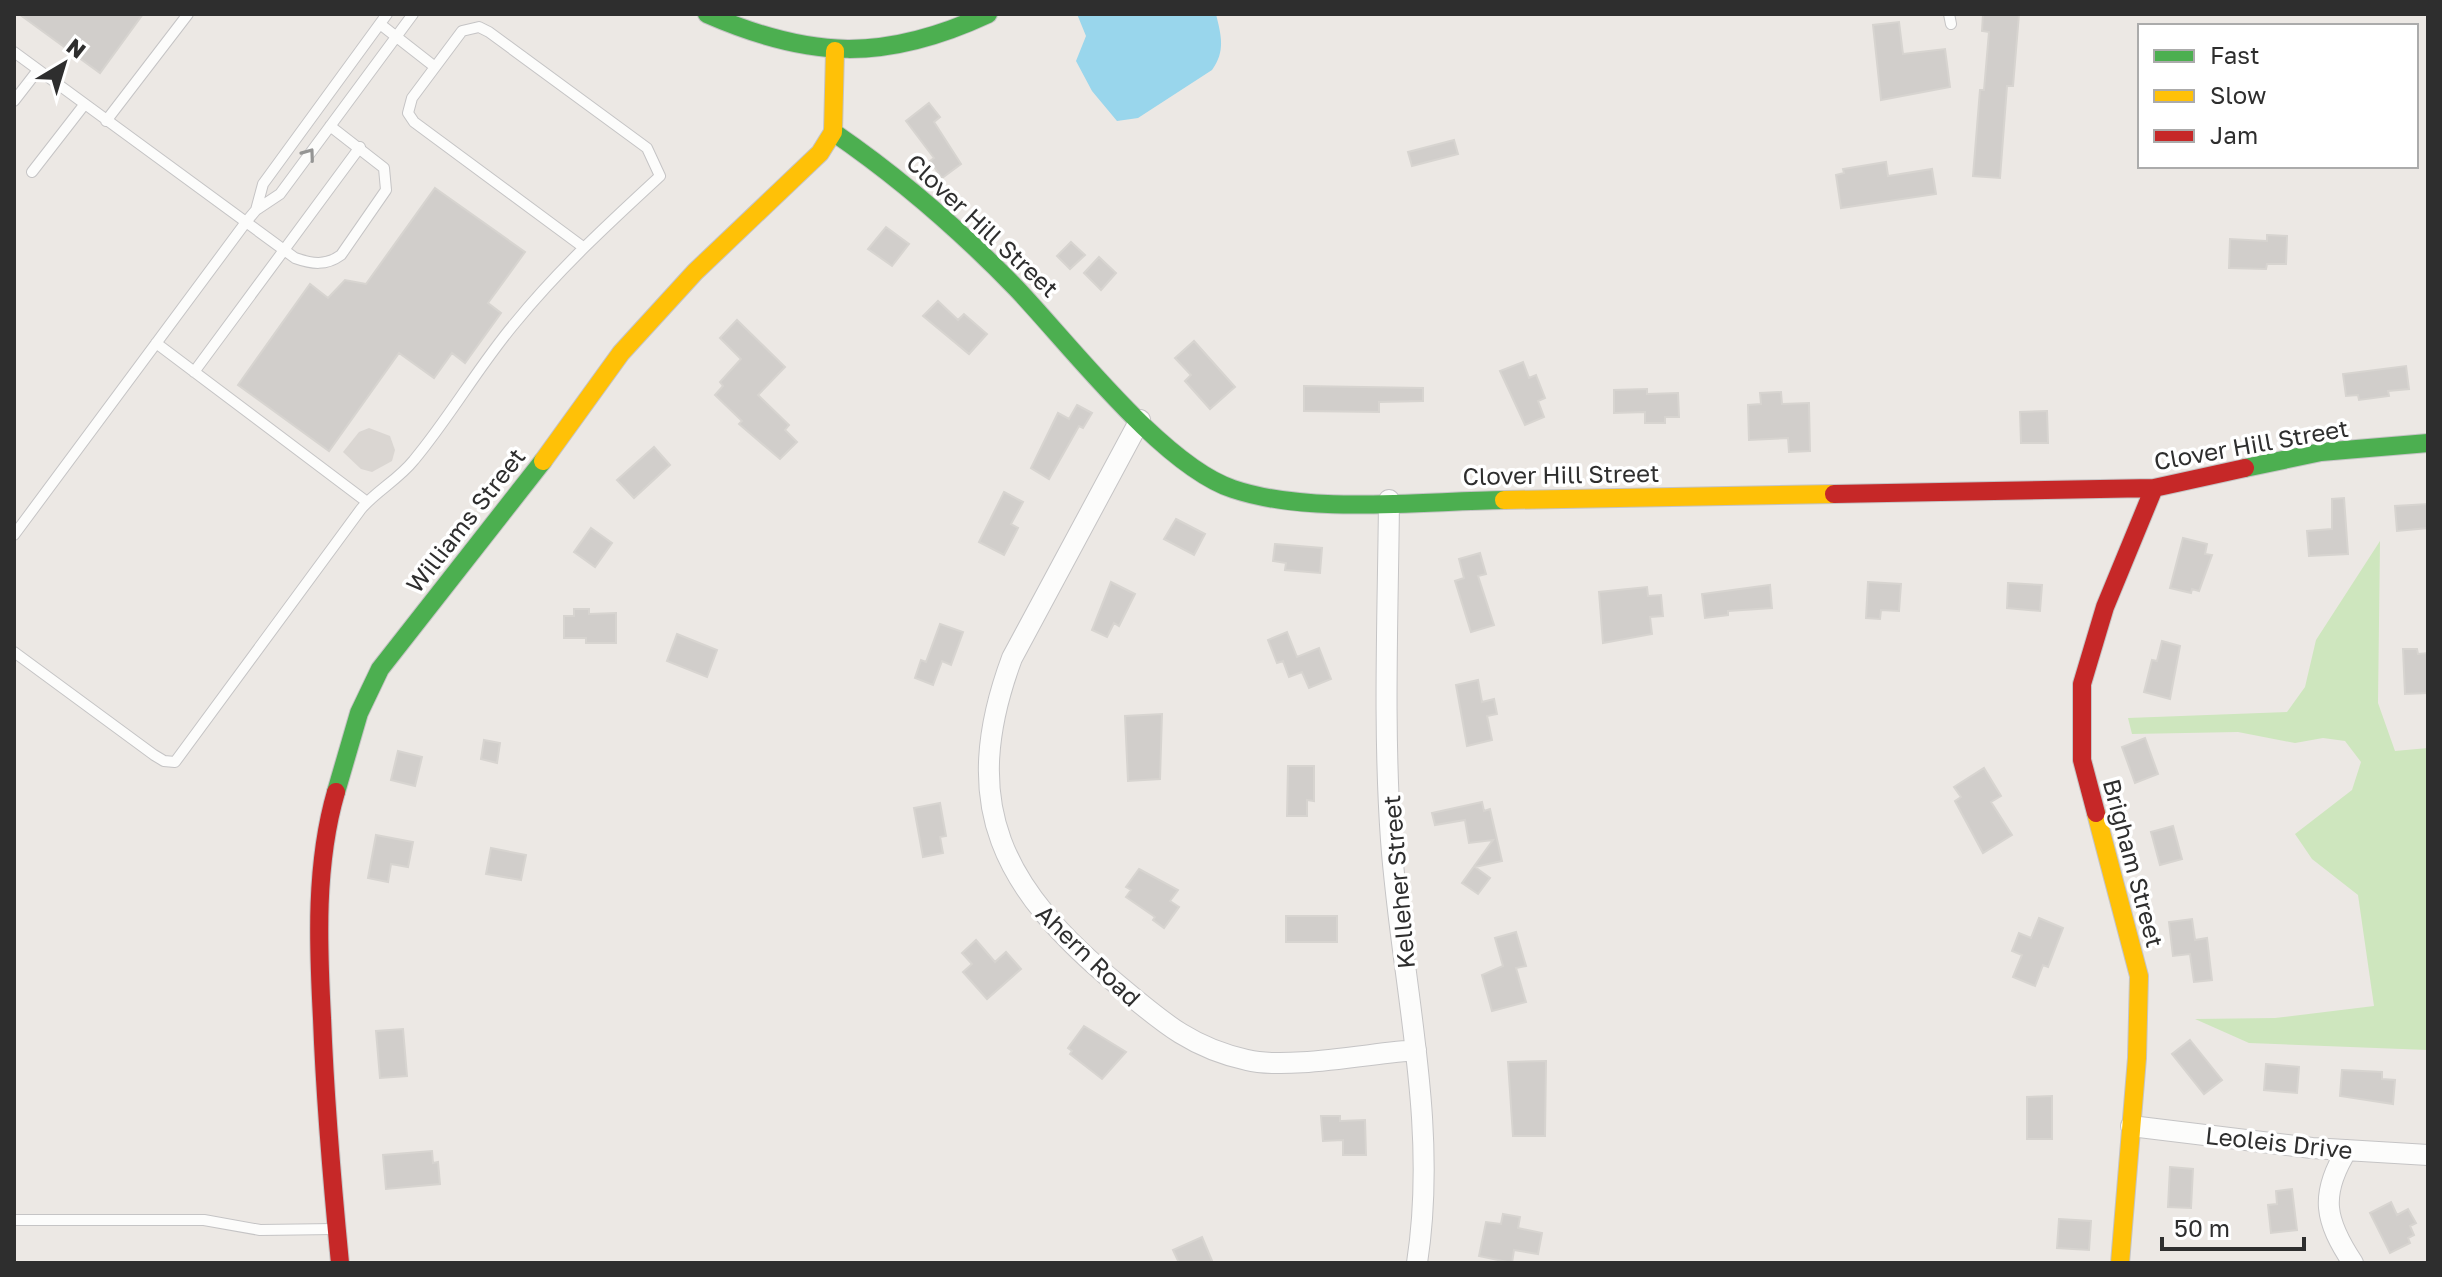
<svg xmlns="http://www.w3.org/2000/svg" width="2442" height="1277" viewBox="0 0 2442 1277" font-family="'Golos Text',sans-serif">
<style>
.green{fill:#cee6be}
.plaza{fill:#dad6d2}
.water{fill:#99d6ec}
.building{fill:#d1cecb;stroke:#d7d4d0;stroke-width:2}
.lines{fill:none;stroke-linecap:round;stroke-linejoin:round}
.lane-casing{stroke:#c5c4c5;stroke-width:12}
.street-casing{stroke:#c5c4c5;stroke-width:22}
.fast-casing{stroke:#c5c4c5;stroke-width:20}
.slow-casing{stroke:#c5c4c5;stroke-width:20}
.jam-casing{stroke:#c5c4c5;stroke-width:20}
.lane{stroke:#fcfcfb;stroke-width:10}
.street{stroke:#fcfcfb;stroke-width:20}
.fast{stroke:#4caf50;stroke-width:18}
.slow{stroke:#ffc107;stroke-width:18}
.jam{stroke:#c62828;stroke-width:18}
.oneway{stroke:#959594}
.labels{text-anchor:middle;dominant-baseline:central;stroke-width:7;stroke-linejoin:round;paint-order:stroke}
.street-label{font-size:24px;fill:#2e2e2e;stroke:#fff}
</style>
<rect width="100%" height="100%" fill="#ece8e4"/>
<!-- green -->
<path class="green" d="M2380 541 2378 703 2395 751 2428 748V1050L2249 1043 2195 1019 2275 1018 2374 1006 2358 895 2312 859 2295 834 2352 790 2361 762 2345 741 2323 738 2295 743 2238 732 2132 734 2128 718 2287 712 2305 687 2316 640Z"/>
<!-- plaza -->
<path class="plaza" d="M369 428 390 436 395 450 392 461 372 472 361 469 343 452 359 432Z"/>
<!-- water -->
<path class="water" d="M1077 14H1216C1221 35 1226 51 1212 70L1138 118 1117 121 1092 91 1076 61 1086 36Z"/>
<!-- building -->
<path class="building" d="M19 14H143L100 73Z
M1983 14H2019L2013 86H2007L2000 178 1973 176 1980 90H1984L1989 32 1982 31Z
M1899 22 1903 54 1945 49 1950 87 1881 100 1873 25Z
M929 103 940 117 934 122 961 164 942 178 930 161 934 158 906 121Z
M1454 140 1458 154 1412 166 1408 152Z
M1886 162 1888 176 1932 169 1936 194 1841 208 1836 175 1844 173 1843 169Z
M435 188 525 252 488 303 501 313 465 363 452 353 434 378 399 353 329 451 238 385 310 284 328 298 345 280 366 284Z
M886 227 909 244 892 266 868 249Z
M2267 235 2287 236 2286 264H2267L2266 269 2229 268 2230 239 2267 241Z
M1071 242 1085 255 1070 269 1057 256Z
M1099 257 1116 273 1101 290 1084 273Z
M938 301 958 320 964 314 987 334 969 354 923 316Z
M737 320 785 367 758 395 789 425 785 430 797 442 780 459 739 424 742 421 715 395 723 386 720 382 741 359 720 338Z
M1194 341 1235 387 1210 409 1185 381 1191 375 1175 358Z
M1523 362 1529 378 1536 375 1545 398 1538 401 1544 417 1525 425 1500 371Z
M2406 366 2409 389 2388 391 2389 396 2359 400 2358 395 2346 396 2343 374Z
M1304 386 1423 388V401L1379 402V412L1304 411Z
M1647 389V394L1678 393 1679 417H1665V423H1645V412L1614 413V390Z
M1781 392 1782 404 1809 403 1810 451 1789 452 1788 438 1749 440 1748 405 1761 404 1760 393Z
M1077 405 1092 413 1083 428 1079 426 1049 479 1031 468 1058 413 1069 419Z
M2047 411 2048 443H2021L2020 412Z
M654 447 670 465 634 498 617 480Z
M1004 492 1023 502 1011 524 1018 528 1004 555 979 542Z
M2344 498 2348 554 2309 556 2307 531 2332 529V499Z
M2428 504V528L2397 531 2395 506Z
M1176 519 1205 534 1194 555 1164 539Z
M591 528 612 543 595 567 574 552Z
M2183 538 2207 544 2205 554 2212 555 2199 591 2192 589 2191 593 2170 588Z
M1275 544 1322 548 1320 573 1285 570 1286 563 1273 561Z
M1480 553 1486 574 1478 576 1494 625 1471 632 1455 581 1464 578 1459 559Z
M1111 582 1135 594 1119 626 1114 623 1107 637 1092 630Z
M1868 582 1901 584 1899 611 1881 610 1880 619 1866 618Z
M2008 583 2042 585 2040 611 2007 608Z
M1770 585 1772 608 1728 611V615L1705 618 1702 594Z
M1647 587 1648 596 1661 595 1663 616 1650 617 1652 634 1603 643 1599 592Z
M574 609H589V614L616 613V643H586V638H564V616H574Z
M940 624 963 632 951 665 942 661 933 685 915 678 921 660 926 662Z
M1287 632 1297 657 1319 648 1331 679 1309 688 1302 672 1289 677 1283 661 1277 663 1268 640Z
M677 634 717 650 707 677 667 661Z
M2162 641 2180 646 2170 699 2144 692 2152 660 2157 661Z
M2403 649H2417L2418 654 2428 653V693L2405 694Z
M1478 680 1482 702 1494 699 1497 714 1487 716 1492 740 1467 746 1456 685Z
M1162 714 1160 779 1128 781 1125 716Z
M2145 738 2158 774 2135 783 2122 747Z
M484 740 500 743 497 763 481 759Z
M398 751 422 757 415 786 391 780Z
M1288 766H1314V801L1307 800V816H1287Z
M1984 768 2001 796 1991 802 2012 835 1983 853 1955 801 1961 797 1954 787Z
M1482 802 1484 811 1490 809 1502 861 1475 867 1490 878 1478 894 1462 883 1493 840 1469 843 1465 820 1435 825 1432 813Z
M940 803 946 836 940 837 943 853 923 857 914 808Z
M2173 826 2182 859 2160 865 2151 832Z
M376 835 413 842 408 867 391 864 388 882 368 878Z
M491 848 526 855 521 880 486 874Z
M1139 869 1178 890 1170 901 1179 907 1164 928 1153 920 1155 917 1126 897 1131 890 1126 887Z
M1286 916H1337V942H1286Z
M2039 918 2063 928 2048 967 2043 965 2035 986 2013 977 2022 955 2012 951 2019 933 2031 938Z
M2192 919 2195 940 2207 938 2212 980 2194 982 2190 954 2173 956 2169 922Z
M1516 932 1526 966 1516 968 1526 1002 1492 1011 1482 975 1503 966 1495 938Z
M976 940 995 962 1006 952 1021 969 987 999 963 972 972 964 962 953Z
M1084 1026 1126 1052 1102 1079 1070 1054 1072 1051 1068 1048Z
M403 1029 407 1076 380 1078 376 1031Z
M2190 1040 2222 1080 2204 1094 2172 1054Z
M1546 1061 1545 1136H1513L1508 1062Z
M2266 1064 2299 1067 2297 1093 2264 1090Z
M2342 1070 2382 1072V1079L2395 1080 2393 1104 2340 1096Z
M2052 1096V1139H2027V1097Z
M1321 1116H1340V1121L1365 1120 1366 1155H1343V1140L1323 1141Z
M432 1151 433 1163 438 1162 440 1184 386 1189 383 1155Z
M2170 1167 2193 1169 2191 1208 2168 1207Z
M2292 1189 2297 1230 2271 1233 2268 1205 2277 1204 2276 1191Z
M2391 1202 2397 1215 2408 1209 2416 1223 2410 1226 2414 1235 2408 1238 2410 1243 2390 1253 2370 1213Z
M1503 1214 1520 1217 1518 1228 1542 1233 1538 1254 1514 1250 1512 1263 1479 1256 1486 1222 1501 1224Z
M2059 1219 2091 1221 2089 1250 2057 1248Z
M1202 1237 1213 1263H1179L1173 1250Z"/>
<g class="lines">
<defs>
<path id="lane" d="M1949 14 1951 24
M380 24 435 67
M14 52 295 258C312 264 326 266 341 255L386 190 384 168 330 126
M14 101 38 70
M106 121 188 14
M32 172 84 105
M256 210 263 184 387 14
M156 343 367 502
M194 372 360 147
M14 535 246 222 256 210 280 194 413 14
M14 652 154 755 164 761 175 762 361 509C376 491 398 480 414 460 450 417 478 367 515 323 559 269 609 223 660 176L647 148 489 32 479 27 462 31 412 98 408 113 414 122 583 247
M14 1220H204L260 1230 335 1229"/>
<path id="street" d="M1140 420 1012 658C957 806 1003 889 1118 985 1161 1021 1191 1048 1247 1060 1288 1070 1371 1053 1416 1050
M1389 500C1388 613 1383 727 1391 840 1401 981 1439 1121 1417 1263
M2131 1126 2312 1148 2428 1155
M2347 1150C2319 1195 2325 1221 2353 1263"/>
<path id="fast" d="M707 14C810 59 885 62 988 14
M833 132C900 178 960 230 1017 289 1070 345 1163 466 1233 489 1310 515 1422 501 1504 500
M2245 468 2321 452 2428 443
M336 792 359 713 380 669 543 461"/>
<path id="slow" d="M543 461 621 353 695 272 820 153 833 132 835 51
M1504 500 1834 494
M2096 813 2139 976 2137 1058 2120 1263"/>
<path id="jam" d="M1834 494 2154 488 2245 468
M336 792C315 864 318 943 322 1018 325 1100 332 1181 340 1263
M2096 813 2082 760V684L2105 607 2154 488"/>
</defs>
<!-- lane casing -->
<use href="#lane" class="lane-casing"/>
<!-- street casing -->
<use href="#street" class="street-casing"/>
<!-- fast casing -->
<use href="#fast" class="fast-casing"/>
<!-- slow casing -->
<use href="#slow" class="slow-casing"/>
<!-- jam casing -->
<use href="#jam" class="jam-casing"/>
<!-- lane -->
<use href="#lane" class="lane"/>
<!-- street -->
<use href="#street" class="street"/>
<!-- fast -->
<use href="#fast" class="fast"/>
<!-- slow -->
<use href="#slow" class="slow"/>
<!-- jam -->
<use href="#jam" class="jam"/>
</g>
<!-- one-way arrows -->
<defs><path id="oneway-chevron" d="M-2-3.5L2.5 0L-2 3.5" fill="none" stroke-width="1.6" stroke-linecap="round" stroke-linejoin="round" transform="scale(2)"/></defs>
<use class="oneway" href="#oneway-chevron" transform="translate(309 154) rotate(-54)"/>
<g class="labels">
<!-- street labels -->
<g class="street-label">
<text transform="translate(983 225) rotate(43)">Clover Hill Street</text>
<text transform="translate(2251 444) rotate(-10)">Clover Hill Street</text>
<text transform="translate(1561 474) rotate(-1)">Clover Hill Street</text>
<text transform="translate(465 520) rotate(-52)">Williams Street</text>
<text transform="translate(2134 863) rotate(75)">Brigham Street</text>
<text transform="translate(1398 882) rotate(-95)">Kelleher Street</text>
<text transform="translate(1089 955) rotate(44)">Ahern Road</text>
<text transform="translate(2279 1142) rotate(6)">Leoleis Drive</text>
</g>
</g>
<!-- border -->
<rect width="2442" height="1277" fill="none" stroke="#2e2e2e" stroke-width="32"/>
<!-- legend -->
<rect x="2138" y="24" width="280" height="144" fill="#ffffff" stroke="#ababab" stroke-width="2"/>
<rect x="2154" y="50" width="40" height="12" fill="#4caf50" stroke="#ababab" stroke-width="2"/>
<text x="2210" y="64" font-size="24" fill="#2e2e2e">Fast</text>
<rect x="2154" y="90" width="40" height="12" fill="#ffc107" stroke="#ababab" stroke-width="2"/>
<text x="2210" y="104" font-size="24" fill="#2e2e2e">Slow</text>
<rect x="2154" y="130" width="40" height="12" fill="#c62828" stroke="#ababab" stroke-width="2"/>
<text x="2210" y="144" font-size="24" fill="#2e2e2e">Jam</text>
<!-- north arrow -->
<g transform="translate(64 64) rotate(38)" stroke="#ffffff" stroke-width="6" paint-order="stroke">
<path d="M0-6L14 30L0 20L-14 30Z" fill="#2e2e2e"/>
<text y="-12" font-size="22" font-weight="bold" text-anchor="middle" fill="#2e2e2e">N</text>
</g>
<!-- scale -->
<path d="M2162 1237v12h142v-12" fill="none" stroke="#2e2e2e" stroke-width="4"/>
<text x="2174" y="1237" font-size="24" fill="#2e2e2e" stroke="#ffffff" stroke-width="6" paint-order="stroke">50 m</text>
</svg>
